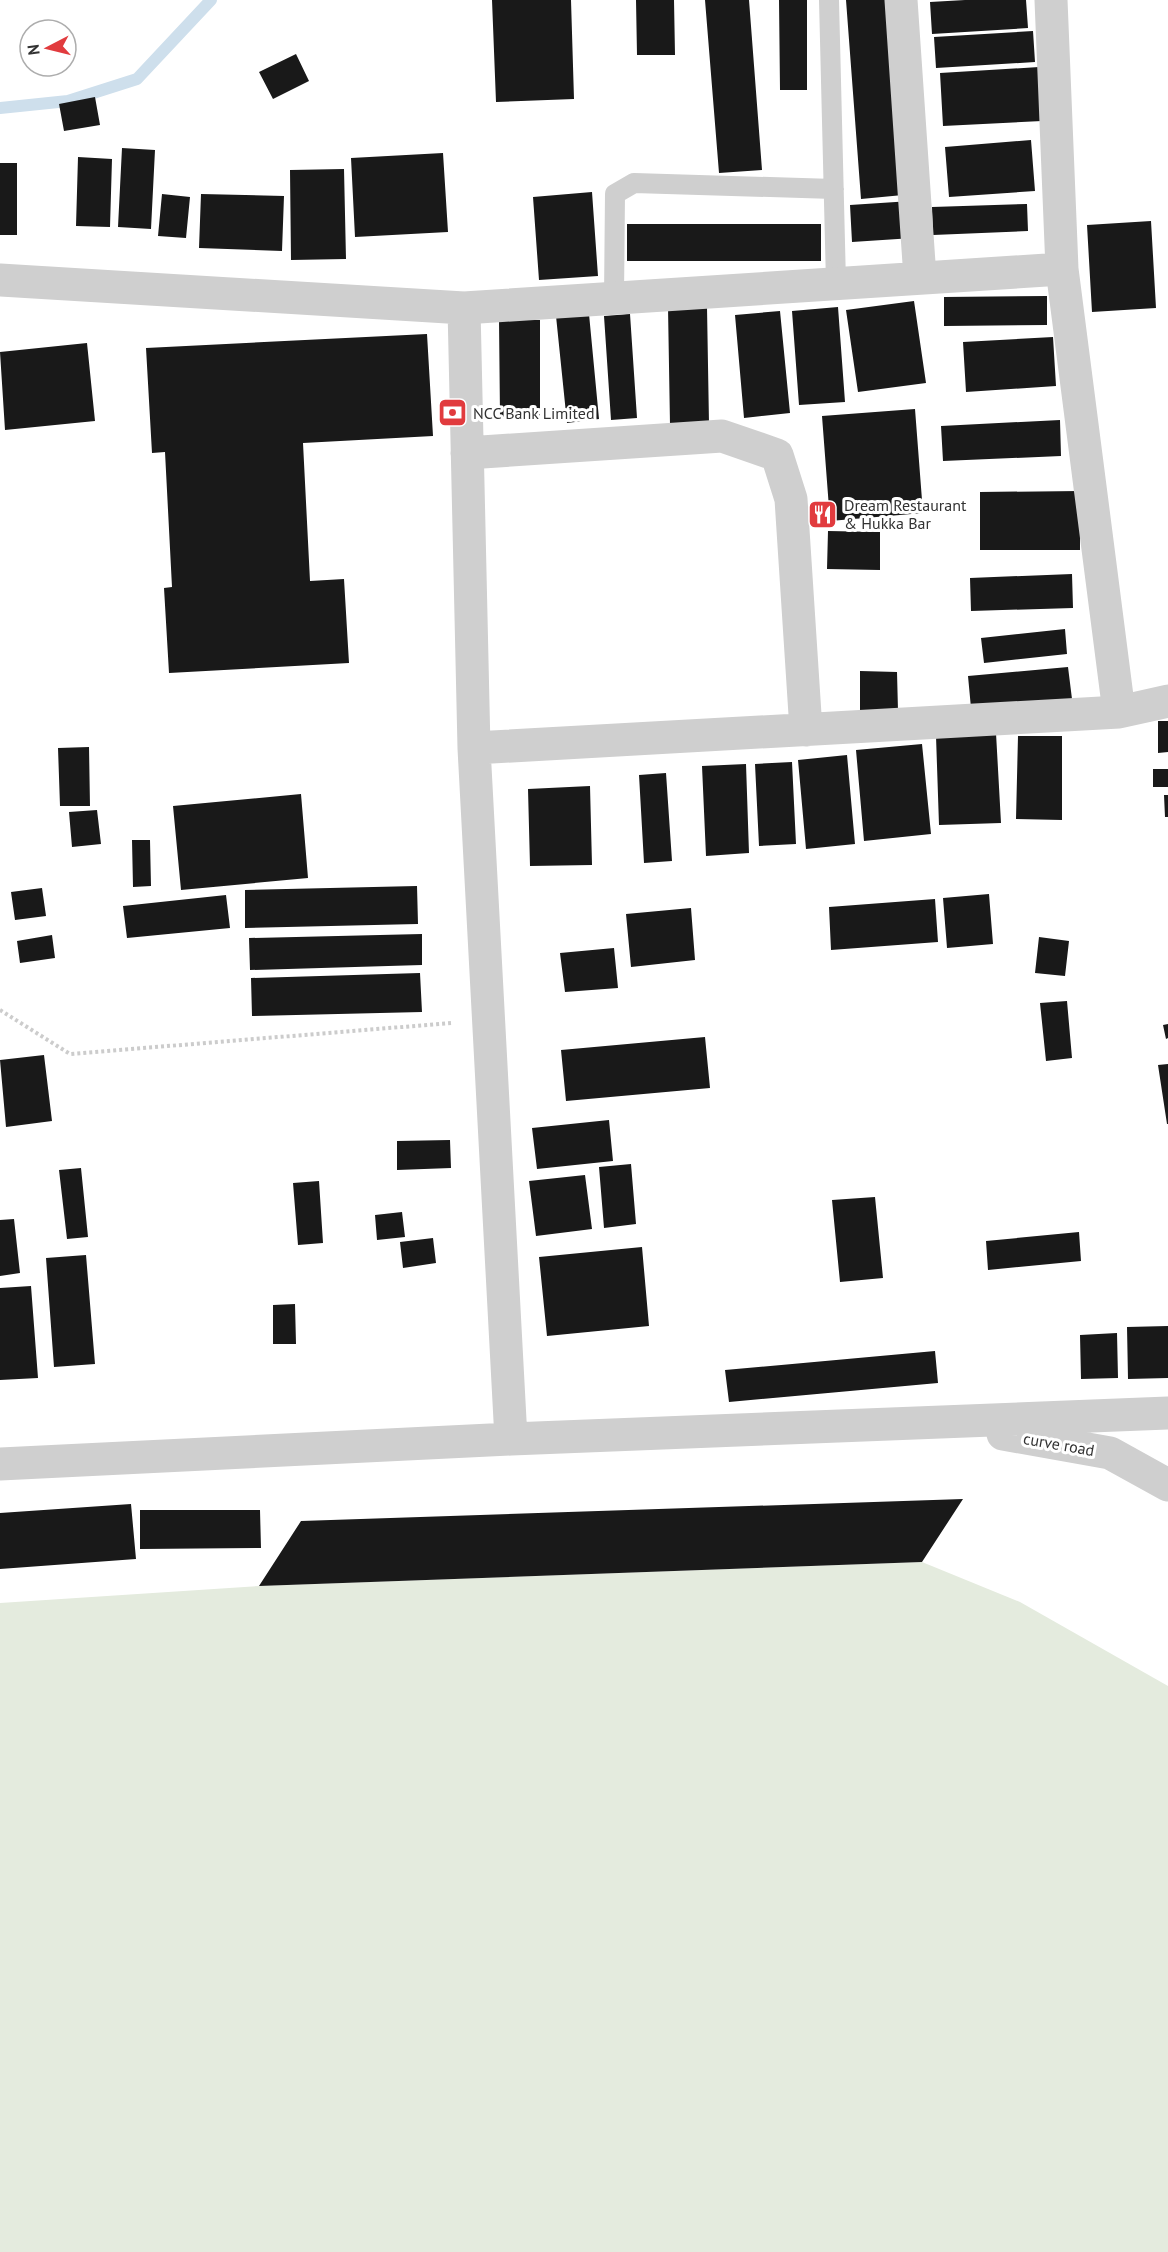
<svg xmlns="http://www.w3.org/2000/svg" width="1168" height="2252" viewBox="0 0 1168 2252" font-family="'PT Sans',sans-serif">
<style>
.green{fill:#e4ebde}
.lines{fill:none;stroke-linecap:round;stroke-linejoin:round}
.stream{stroke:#cedfec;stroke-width:12}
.building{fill:#191919}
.path{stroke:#ccc;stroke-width:4;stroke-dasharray:3 3;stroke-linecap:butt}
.service{stroke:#cfcfcf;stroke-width:20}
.minor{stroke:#cfcfcf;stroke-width:33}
.labels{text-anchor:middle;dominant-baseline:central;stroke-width:6;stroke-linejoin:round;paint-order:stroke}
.poi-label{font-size:16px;fill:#323232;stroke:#fff;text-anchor:start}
.street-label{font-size:16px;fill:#323232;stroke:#fff}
</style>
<rect width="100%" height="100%" fill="#fff"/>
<!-- green -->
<path class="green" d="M922 1562 1020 1602 1168 1686V2252H0V1603L259 1586Z"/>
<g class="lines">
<!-- stream -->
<path class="stream" d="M0 108 68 101 137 79 211 0"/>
</g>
<!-- building -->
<path class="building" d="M492 0H571L574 99 496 102Z
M636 0H674L675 55H637Z
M705 0H749L762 170 719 173Z
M779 0H807V90H780Z
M846 0H889L903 195 861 199Z
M965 0H1026L1028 28 932 34 930 2Z
M1033 31 1035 62 936 68 934 37Z
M296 54 309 81 273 99 259 72Z
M1039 67 1042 121 943 126 940 73Z
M95 97 100 125 64 131 59 104Z
M1031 140 1035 191 949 197 945 147Z
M122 148 155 150 151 229 118 227Z
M443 153 448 232 355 237 351 158Z
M78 157 112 159 110 227 76 226Z
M0 163H17V235H0Z
M344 169 346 259 291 260 290 170Z
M592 192 598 276 539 280 533 197Z
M162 194 190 197 186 238 158 236Z
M201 194 284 196 282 251 199 248Z
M911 201 913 238 852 242 850 205Z
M1027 204 1028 231 933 235 932 207Z
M1151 221 1156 308 1092 312 1087 225Z
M627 224H821V261H627Z
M1047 296V325L944 326V297Z
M914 301 926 383 858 392 846 310Z
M668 307H707L709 424 670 425Z
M838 307 845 402 799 405 792 311Z
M780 311 790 413 744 418 735 315Z
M589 314 599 419 567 423 556 316Z
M630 314 637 418 611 420 604 316Z
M499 320H540V416L500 417Z
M427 334 433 436 303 443 310 581 344 579 349 663 169 673 164 588 172 587 165 452 152 453 146 348Z
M1053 337 1056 386 966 392 963 342Z
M87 343 95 421 5 430 0 352Z
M915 409 923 513 830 521 822 416Z
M1060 420 1061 456 943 461 941 426Z
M1080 491V550H980V492Z
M828 531 880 532V570L827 569Z
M1072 574 1073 608 971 611 970 578Z
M1065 629 1067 654 984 663 981 638Z
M1068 667 1072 699 971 708 968 676Z
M860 671 897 672 898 711H860Z
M1158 721H1168V752L1158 753Z
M996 733 1001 823 939 825 936 736Z
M1018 736H1062V820L1016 819Z
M922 744 931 834 864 841 856 750Z
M89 747 90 806H60L58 748Z
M847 755 855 844 806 849 798 760Z
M792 762 796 844 759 846 755 764Z
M746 764 749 853 706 856 702 766Z
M1153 769H1168V787H1153Z
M666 773 672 861 644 863 639 775Z
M590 786 592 865 530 866 528 789Z
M301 794 308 878 181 890 173 806Z
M1164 795H1168V817H1165Z
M97 810 101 844 72 847 69 812Z
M132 840H150L151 886 133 887Z
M417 886 418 924 245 928V890Z
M42 888 46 916 15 920 11 892Z
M989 894 993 944 947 948 943 898Z
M226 895 230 928 127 938 123 906Z
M935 899 938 942 831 950 829 907Z
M691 908 695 960 631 967 626 914Z
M422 934V965L250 970 249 938Z
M52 935 55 958 20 963 17 941Z
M1039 937 1069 941 1065 976 1035 973Z
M614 948 618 988 565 992 560 953Z
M420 973 422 1012 252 1016 251 978Z
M1067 1001 1072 1058 1046 1061 1040 1003Z
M1168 1024V1038L1166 1039 1163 1025Z
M705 1037 710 1088 566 1101 561 1050Z
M44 1055 52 1121 6 1127 0 1060Z
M1168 1064V1124H1167L1158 1065Z
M609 1120 613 1161 537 1169 532 1128Z
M450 1140 451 1168 397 1170V1141Z
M631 1164 636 1224 604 1228 599 1167Z
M81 1168 88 1237 67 1239 59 1170Z
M585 1175 592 1229 536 1236 529 1181Z
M319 1181 323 1243 298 1245 293 1183Z
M875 1197 883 1278 840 1282 832 1200Z
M402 1212 405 1237 377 1240 375 1215Z
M14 1219 20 1273 0 1276V1220Z
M1079 1232 1081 1261 988 1270 986 1241Z
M433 1238 436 1263 403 1268 400 1242Z
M642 1247 649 1326 547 1336 539 1257Z
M86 1255 95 1364 54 1367 46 1258Z
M31 1286 38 1378 0 1380V1288Z
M295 1304 296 1344H273V1305Z
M1168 1326V1378L1128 1379 1127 1327Z
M1117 1333 1118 1378 1081 1379 1080 1335Z
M935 1351 938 1383 729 1402 725 1370Z
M963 1499 922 1562 259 1586 301 1521Z
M131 1504 136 1559 0 1569V1513Z
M140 1510H260L261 1548 140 1549Z"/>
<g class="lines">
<!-- path -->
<path class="path" d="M0 1010 70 1054 451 1023"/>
<!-- service -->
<path class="service" d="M829 0 836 283
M614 298 615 194 634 183 834 189"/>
<!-- minor -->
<path class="minor" d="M901 0 920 278
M1051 0 1062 269
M0 280 464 308 474 748 511 1439
M464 308 1062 269 1119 712
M467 453 722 436 777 455 791 499 806 730
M474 748 1119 712 1168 701
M1003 1434 1110 1453 1168 1485
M0 1464 511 1439 1168 1413"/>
</g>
<!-- icons -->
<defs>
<symbol id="bank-square" viewBox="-11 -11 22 22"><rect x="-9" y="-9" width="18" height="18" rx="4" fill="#e13b3e" stroke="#fff"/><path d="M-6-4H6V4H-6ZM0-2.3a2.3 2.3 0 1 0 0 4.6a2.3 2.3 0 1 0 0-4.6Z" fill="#fff"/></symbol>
<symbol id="restaurant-square" viewBox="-11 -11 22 22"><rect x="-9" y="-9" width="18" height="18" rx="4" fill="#e13b3e" stroke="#fff"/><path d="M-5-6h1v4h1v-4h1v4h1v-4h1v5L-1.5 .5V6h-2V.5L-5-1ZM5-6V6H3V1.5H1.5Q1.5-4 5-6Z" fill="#fff"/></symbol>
</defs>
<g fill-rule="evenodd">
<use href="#bank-square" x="436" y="396" width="33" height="33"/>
<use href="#restaurant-square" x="806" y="498" width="33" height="33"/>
</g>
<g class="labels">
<!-- poi labels -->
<g class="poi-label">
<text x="473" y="413">NCC Bank Limited</text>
<text x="844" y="505">Dream Restaurant<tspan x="844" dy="18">&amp; Hukka Bar</tspan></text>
</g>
<!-- street labels -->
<g class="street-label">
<text transform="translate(1059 1444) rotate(10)">curve road</text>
</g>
</g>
<!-- north arrow -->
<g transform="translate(48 48) rotate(263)"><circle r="28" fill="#ffffff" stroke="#adadad" stroke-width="1.5"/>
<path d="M0-4.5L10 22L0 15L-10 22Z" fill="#e13b3e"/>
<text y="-9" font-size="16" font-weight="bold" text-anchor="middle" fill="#323232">N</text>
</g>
</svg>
